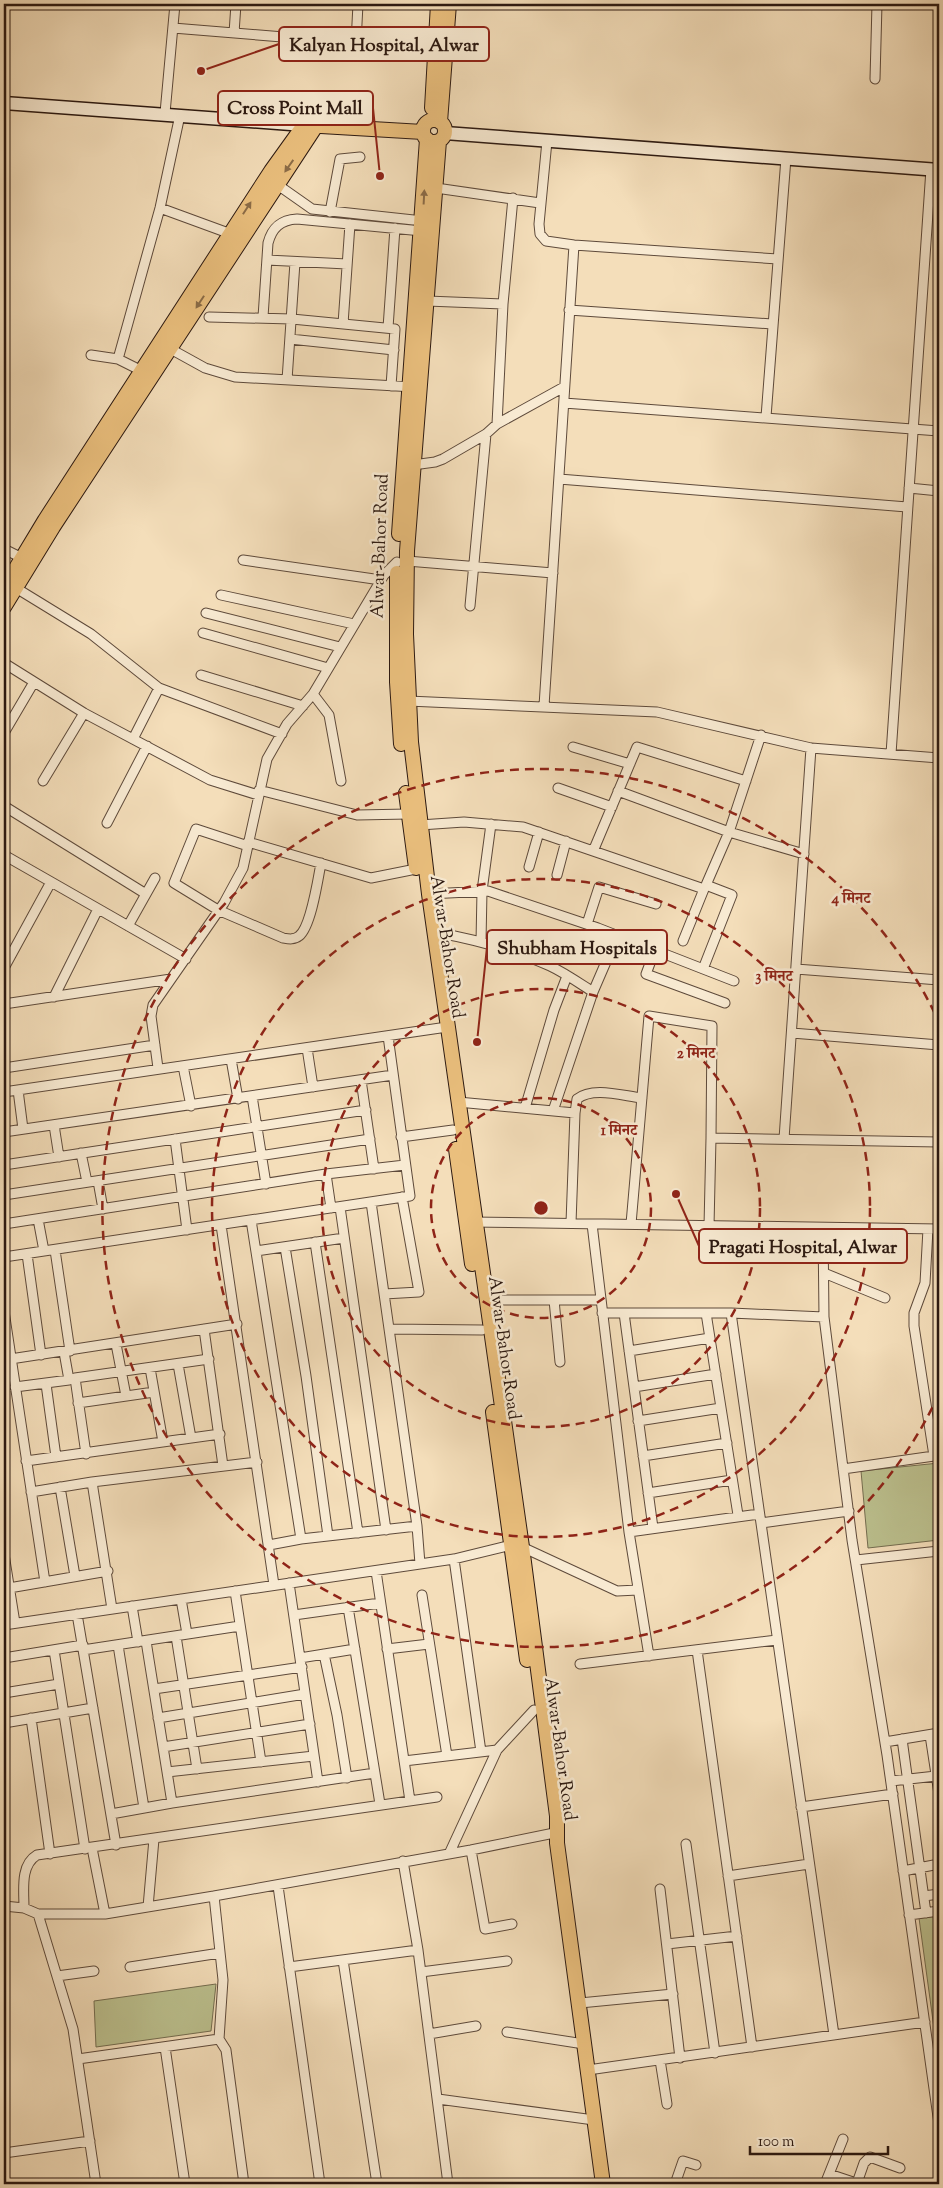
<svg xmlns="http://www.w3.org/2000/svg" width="943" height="2188" viewBox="0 0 943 2188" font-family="'Sorts Mill Goudy','Noto Serif Devanagari',serif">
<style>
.green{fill:#bcc18f;stroke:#746d50}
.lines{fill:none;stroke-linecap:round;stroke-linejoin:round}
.street-casing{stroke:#5e4a3b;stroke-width:11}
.secondary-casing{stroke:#2c1911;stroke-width:15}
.primary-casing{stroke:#2c1911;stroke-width:16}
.street{stroke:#f8ead2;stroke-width:9}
.secondary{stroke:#f8ead2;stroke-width:12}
.primary{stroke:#eabf7d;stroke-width:14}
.oneway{fill:#8b6c47}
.ring{fill:none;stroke:#8f2418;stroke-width:2.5;stroke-dasharray:9 6}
.labels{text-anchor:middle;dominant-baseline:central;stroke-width:5;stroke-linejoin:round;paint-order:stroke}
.street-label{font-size:18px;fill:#2c1911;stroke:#f8ead2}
.centre{fill:#8f2418;stroke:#f8ead2;stroke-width:2.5}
.ring-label{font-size:15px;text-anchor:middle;font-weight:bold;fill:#8f2418;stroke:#f8ead2;stroke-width:5;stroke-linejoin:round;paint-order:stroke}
.leader{fill:none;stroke:#8f2418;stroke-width:2}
.callout-dot{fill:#8f2418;stroke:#f8ead2;stroke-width:2}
.callout{fill:#f8ead2;stroke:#8f2418;stroke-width:2}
.callout-label{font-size:19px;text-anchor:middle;font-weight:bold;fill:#2c1911}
</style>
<rect width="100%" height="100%" fill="#f4deba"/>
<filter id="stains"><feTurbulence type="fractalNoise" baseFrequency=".004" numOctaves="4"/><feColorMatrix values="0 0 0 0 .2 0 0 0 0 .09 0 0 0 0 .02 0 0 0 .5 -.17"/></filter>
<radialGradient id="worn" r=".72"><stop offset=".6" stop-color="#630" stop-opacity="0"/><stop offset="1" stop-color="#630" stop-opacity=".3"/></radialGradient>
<!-- green -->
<path class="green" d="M939 1463V1540L868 1548 861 1471Z
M939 1916V2065L919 1918Z
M216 1984 211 2031 96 2047 94 2001Z"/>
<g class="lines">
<defs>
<path id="street" d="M173 28 356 43 435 52
M234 33 236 4
M356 43 358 4
M875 79 877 4
M165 113 175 4
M547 141 539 224 540 234 546 241 574 245 778 259
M275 183 312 209 423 221
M436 188 540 203
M160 208 231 234
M330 212 340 159 360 157
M267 260 347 264
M427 301 503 304
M569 310 772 324
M209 317 292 319 395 329 391 386
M263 317 268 243C272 228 280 220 297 219L422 231
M343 324 350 224
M388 328 395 228
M290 339 394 350
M167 347 205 368 235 377 414 387
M91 355 118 359 142 371
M118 359 160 208 180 115
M287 380 295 262
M564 403 939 431
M766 417 786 158
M497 424 503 304 513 198
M413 465 435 462 443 459 486 434 497 424 564 387
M559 479 907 507
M909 488 939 491
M4 549 22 558
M243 560 381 580
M407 561 553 573
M16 588 91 634 159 688 282 734
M221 595 354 624
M470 606 486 434
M206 613 340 647
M203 633 328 668
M4 663 84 713 210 780 258 795
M201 675 303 706
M313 694 329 715 341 781
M408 701 657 712 811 748 939 758
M544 706 574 245
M4 733 34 682
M133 739 159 688
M573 747 630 764
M891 754 931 169
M43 781 84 713
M558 788 612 807
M259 790 357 815 408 814
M618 791 729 832 804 854
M4 806 146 894
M107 823 147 746
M420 825 464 822 523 827 704 889 683 941
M248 842 371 878 416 869
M248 846 196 829 174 883 218 910 283 938C289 939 294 940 299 936 311 927 318 879 321 863
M594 849 637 747 746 781
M4 855 186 959
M529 867 539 832
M557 875 566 841
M429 894 488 891 598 928 734 981
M587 924 599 887 656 904
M128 926 155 878
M434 932C473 939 513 949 550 966 565 973 579 983 593 992
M481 942 482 891 491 824
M655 950 646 974 725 1003
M4 968 51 882
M703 969 732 895 706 885 729 832 761 735
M796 969 939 980
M54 997 98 909
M4 1004 171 979
M792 1033 939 1045
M307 1048 313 1087
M231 1059 238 1099
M183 1066 191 1106
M4 1068 155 1045
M158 1068 151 1016 153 1005 224 903 243 868 267 759 287 724 313 694 384 575 397 562
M361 1080 374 1169
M18 1090 23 1129
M4 1092 447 1027
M252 1096 266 1184
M458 1102 575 1113 577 1099C593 1086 623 1096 642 1098
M525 1108 554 1010 567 976
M553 1111 593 992 609 955
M54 1125 59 1157
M4 1132 393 1075
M401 1137 453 1130
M175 1139 187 1230
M784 1139 811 748
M81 1153 87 1182
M4 1165 366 1110
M326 1174 331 1208
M98 1181 103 1209
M4 1195 370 1139
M371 1202 417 1526 420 1564
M340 1207 386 1530
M38 1219 44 1251
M251 1220 301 1539
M472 1222 939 1229
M571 1223 575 1113
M4 1224 326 1174 405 1165
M592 1224 629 1532 649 1656
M631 1224 649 1016 712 1026 711 1138
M221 1225 274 1585
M709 1226 711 1138 939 1142
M823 1228 824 1317 852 1540 887 1755 939 2124
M928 1229 925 1283 914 1313V1326L934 1456 939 1455
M315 1242 358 1533
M285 1247 306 1376 328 1536
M55 1250 70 1351
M256 1251 344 1238
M27 1254 41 1355
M4 1257 410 1196 388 1036
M824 1273 885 1298
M384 1294 419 1292 402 1197
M487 1300H601
M554 1300 560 1362
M4 1311 45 1582
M602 1313H731L824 1317
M624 1313 653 1528
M706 1313 738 1515
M731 1313 834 2035
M204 1329 223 1466
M389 1329 482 1330
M116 1344 126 1396
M629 1351 710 1338
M4 1360 237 1324
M178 1364 191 1438
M150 1368 163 1442
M46 1384 56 1457
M15 1387 69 1380 64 1352
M634 1387 716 1374
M78 1403 154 1392
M638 1421 721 1408
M86 1454 75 1378 209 1359
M643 1456 727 1443
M26 1461 220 1434
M843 1469 934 1456
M92 1482 112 1609
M60 1487 75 1576
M31 1492 92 1482 257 1462
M648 1493 732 1480
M761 1523 849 1511
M629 1532 759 1514
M269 1545 301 1539 417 1526
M4 1554 15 1623
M454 1559 481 1752
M856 1560 939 1551
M376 1571 410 1801
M289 1583 318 1782
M9 1588 108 1571
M235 1591 261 1762
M422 1595 447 1756
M181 1599 187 1634
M132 1606 138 1642
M348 1607 380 1804
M77 1614 116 1845
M294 1615 380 1603
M4 1625 454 1559 511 1545 522 1547 617 1591 638 1590
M176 1636 197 1769
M146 1641 172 1803
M118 1645 144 1808
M387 1649 429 1644
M54 1650 85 1849
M83 1650 240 1626
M697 1650 752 2047
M324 1654 337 1715 347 1778
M4 1658 83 1645
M300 1658 355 1649
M580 1664 777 1640
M154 1689 302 1667
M4 1693 59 1684
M31 1718 50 1854
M158 1718 305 1694
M4 1723 93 1708
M930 1735 939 1794
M902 1739 926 1913
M885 1742 939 1733
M163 1747 310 1724
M404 1761 497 1750
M167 1772 314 1756
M891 1781 936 1776
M801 1807 893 1794
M111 1814 172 1803 375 1773
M686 1844 715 2053
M92 1848 105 1914
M471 1850 485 1929 512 1924
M449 1854 497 1750 534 1710
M403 1861 418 1950 448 2184
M903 1871 939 1864
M728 1876 809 1864
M278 1886 320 2184
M660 1889 680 2058
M924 1896 939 1894
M4 1906 24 1908 38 1914 73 2029 96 2184
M148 1907 154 1839
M24 1908C24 1890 20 1865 37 1855L437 1797
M38 1914H105L214 1896
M909 1915 939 1911
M667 1944 737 1936
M343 1960 377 2184
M130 1967 220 1953
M289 1967 418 1950
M421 1972 507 1961
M57 1976 94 1971
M580 2003 673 1994
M507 2032 584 2044
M429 2034 476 2026
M219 2039 226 2050 244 2184
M165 2047 185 2184
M78 2059 219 2039 223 1980 214 1896 471 1850 559 1832
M660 2060 667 2104
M588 2070 925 2022
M438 2099 594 2120
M4 2153 90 2141
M829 2174 843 2139
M4 2181V2184
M857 2183 864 2163 870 2157 900 2168
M675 2184 683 2161 696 2165
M825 2184 829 2174 859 2184"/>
<path id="secondary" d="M4 103 304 125
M445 133 939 170"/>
<path id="primary" d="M432 108 438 4
M423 131a11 11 0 1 1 22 0a11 11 0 1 1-22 0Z
M440 122 449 4
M439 141 407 551 406 634 411 742 429 894 522 1547 557 1816V1843L603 2184
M399 534 427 139
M397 573V682L401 744
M4 588 45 520 271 171 304 125 423 132
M4 607 53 527 316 126
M406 793 416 868
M456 1149 472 1264
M493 1412 527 1660"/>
</defs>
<!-- street casing -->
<use href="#street" class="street-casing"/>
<!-- secondary casing -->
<use href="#secondary" class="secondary-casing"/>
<!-- primary casing -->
<use href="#primary" class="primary-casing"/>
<!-- street -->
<use href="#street" class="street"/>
<!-- secondary -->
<use href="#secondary" class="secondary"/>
<!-- primary -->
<use href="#primary" class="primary"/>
</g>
<!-- one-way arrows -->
<defs><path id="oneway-solid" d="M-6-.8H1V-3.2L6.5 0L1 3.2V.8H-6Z" transform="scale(1.25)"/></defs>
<g class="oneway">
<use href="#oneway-solid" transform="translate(289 166) rotate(125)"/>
<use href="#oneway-solid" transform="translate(424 197) rotate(-87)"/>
<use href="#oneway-solid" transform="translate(247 208) rotate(-57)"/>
<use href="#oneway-solid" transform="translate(200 302) rotate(123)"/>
</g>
<!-- distance rings -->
<g class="ring">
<circle cx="541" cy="1208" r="110"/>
<circle cx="541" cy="1208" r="219"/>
<circle cx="541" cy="1208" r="329"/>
<path d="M939 1394A439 439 0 1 1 939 1022"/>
</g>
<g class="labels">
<!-- street labels -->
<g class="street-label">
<text transform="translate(381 546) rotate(-88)">Alwar-Bahor Road</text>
<text transform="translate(446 947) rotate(81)">Alwar-Bahor Road</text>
<text transform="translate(503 1348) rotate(82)">Alwar-Bahor Road</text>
<text transform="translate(559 1749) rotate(82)">Alwar-Bahor Road</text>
</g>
</g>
<circle cx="541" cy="1208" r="8" class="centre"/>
<g class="ring-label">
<text x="851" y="903">4 मिनट</text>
<text x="774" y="981">3 मिनट</text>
<text x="696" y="1058">2 मिनट</text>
<text x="619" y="1135">1 मिनट</text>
</g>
<!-- callouts -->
<path class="leader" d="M201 71L279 44M380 176L373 108M477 1042L487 947M676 1194L699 1246"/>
<g class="callout-dot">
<circle cx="201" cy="71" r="5"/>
<circle cx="380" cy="176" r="5"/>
<circle cx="477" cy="1042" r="5"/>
<circle cx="676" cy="1194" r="5"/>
</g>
<g class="callout">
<rect x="279" y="27" width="210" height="34" rx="5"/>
<rect x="218" y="91" width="155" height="34" rx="5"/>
<rect x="487" y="930" width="180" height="34" rx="5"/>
<rect x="699" y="1229" width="208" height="34" rx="5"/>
</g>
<g class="callout-label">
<text x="384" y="51">Kalyan Hospital, Alwar</text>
<text x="295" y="114">Cross Point Mall</text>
<text x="577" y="954">Shubham Hospitals</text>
<text x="803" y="1253">Pragati Hospital, Alwar</text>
</g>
<!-- margin -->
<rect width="943" height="2188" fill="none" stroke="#f4deba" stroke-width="20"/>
<rect x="5" y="5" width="933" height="2178" fill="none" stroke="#2c1911" stroke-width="2.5"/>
<rect x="10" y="10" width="923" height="2168" fill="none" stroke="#2c1911"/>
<!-- scale -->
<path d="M750 2146v8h138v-8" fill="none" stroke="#2c1911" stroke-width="2.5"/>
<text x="758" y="2146" font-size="15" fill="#2c1911" stroke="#f8ead2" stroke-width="4" paint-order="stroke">100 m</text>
<rect width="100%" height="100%" filter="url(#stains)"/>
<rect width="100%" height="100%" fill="url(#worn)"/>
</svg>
